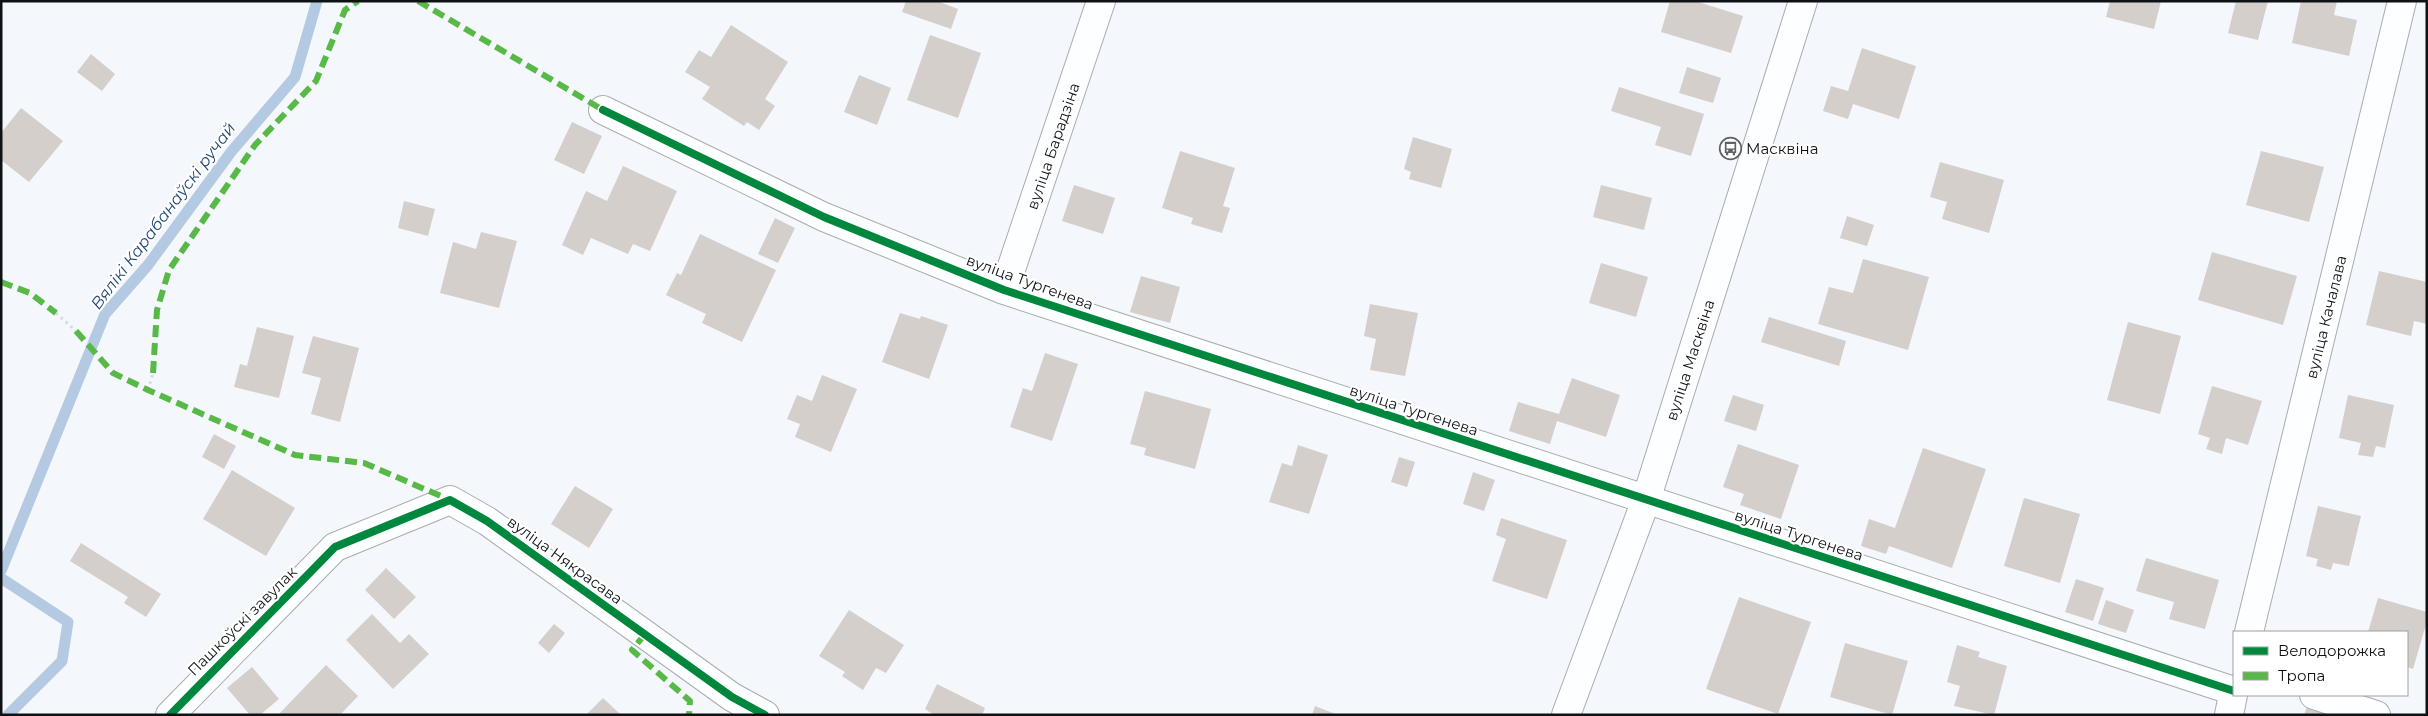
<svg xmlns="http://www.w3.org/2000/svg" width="2428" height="716" viewBox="0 0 2428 716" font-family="Montserrat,sans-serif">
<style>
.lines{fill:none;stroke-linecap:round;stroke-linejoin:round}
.stream{stroke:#b4c9e2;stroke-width:11}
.building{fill:#d5cfcc}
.street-casing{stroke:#a9acb0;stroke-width:30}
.secondary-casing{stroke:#a9acb0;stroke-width:30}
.path{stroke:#d9d9db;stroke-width:3;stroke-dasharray:2.5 4;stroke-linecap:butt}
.street{stroke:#fdfeff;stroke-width:28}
.secondary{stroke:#fdfeff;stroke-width:28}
.quiet{stroke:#58b947;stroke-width:6;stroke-dasharray:12 6;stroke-linecap:butt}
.cycleway-casing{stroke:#fff;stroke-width:11}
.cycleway{stroke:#00873e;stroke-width:8}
.labels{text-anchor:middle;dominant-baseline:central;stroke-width:4.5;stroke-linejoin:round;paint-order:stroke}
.street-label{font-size:15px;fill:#0f1215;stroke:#fff}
.poi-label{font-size:15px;fill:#0f1215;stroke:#fff;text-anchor:start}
.water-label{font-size:16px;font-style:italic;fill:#1f4673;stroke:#fff}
</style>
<rect width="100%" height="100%" fill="#f4f7fc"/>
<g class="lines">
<!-- stream -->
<path class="stream" d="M1 571 105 314 148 265 231 152 295 77 317 1
M1 578 68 622 62 661 8 715"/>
</g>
<!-- building -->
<path class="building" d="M906 1H937L958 9 951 29 902 12Z
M1670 1H1695L1743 16 1731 53 1661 32Z
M2110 1H2161L2154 29 2106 17Z
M2236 1H2268L2258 40 2228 33Z
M2301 1H2337L2334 15 2357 20 2349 56 2292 43Z
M731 25 788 62 765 99 775 106 759 130 747 122 744 126 702 99 710 87 685 72 699 50 711 57Z
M930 35 981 53 958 118 907 100Z
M1862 48 1916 66 1899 119 1853 104 1848 119 1823 111 1831 86 1848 91Z
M91 54 115 74 102 91 77 72Z
M1687 67 1721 78 1713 103 1679 93Z
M859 75 891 88 877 125 844 112Z
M1619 87 1704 114 1691 156 1655 145 1661 127 1611 111Z
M21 108 63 141 29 182 1 160V133Z
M572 122 602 136 584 174 554 160Z
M1413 137 1452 149 1441 188 1409 179 1411 172 1404 169Z
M1180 151 1235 168 1223 206 1230 208 1222 233 1191 224 1193 218 1162 208Z
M2261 151 2324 167 2309 222 2246 205Z
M1940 162 2004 180 1989 233 1942 219 1947 202 1930 197Z
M623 166 677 191 650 251 633 244 628 254 591 238 583 255 562 245 586 191 607 201Z
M1074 185 1115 198 1103 234 1062 221Z
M1601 185 1652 198 1644 230 1593 217Z
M404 201 435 209 428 236 398 228Z
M1847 216 1874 225 1867 246 1840 238Z
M775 218 795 228 778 263 758 254Z
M481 232 517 241 499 308 440 293 453 242 476 249Z
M700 234 776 270 742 342 702 323 706 314 666 295 677 273 681 275Z
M2212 252 2297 276 2283 325 2198 300Z
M1863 259 1929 277 1908 350 1818 324 1829 287 1853 293Z
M1601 263 1648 277 1636 317 1589 303Z
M2379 271 2427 282V324L2414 321 2411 336 2366 325Z
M1141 276 1180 287 1170 323 1130 312Z
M1370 304 1418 313 1405 376 1370 370 1376 339 1364 336Z
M900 313 920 319 921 316 948 325 929 379 882 362Z
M1769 317 1846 341 1839 366 1761 342Z
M2128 322 2181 336 2160 414 2107 400Z
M257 327 294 336 279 398 234 387 240 364 247 366Z
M313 336 359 348 340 422 311 414 321 378 302 373Z
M1045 353 1078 364 1052 441 1010 427 1023 388 1032 391Z
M822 375 857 389 831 452 795 437 800 424 787 419 797 395 812 401Z
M1572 378 1620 395 1606 437 1557 421 1550 444 1509 431 1518 402 1559 414Z
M2212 386 2262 401 2248 445 2226 438 2222 454 2206 449 2210 438 2198 434Z
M1145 391 1211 409 1195 469 1144 455 1146 448 1130 444Z
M1733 395 1764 405 1756 431 1724 421Z
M2348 395 2394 405 2385 448 2376 446 2373 457 2358 455 2361 443 2339 438Z
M214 434 236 446 224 469 202 457Z
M1738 444 1799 465 1781 519 1740 505 1744 494 1723 487Z
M1298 445 1328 455 1309 514 1269 502 1282 463 1292 466Z
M1923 448 1986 469 1952 568 1889 546 1886 554 1861 546 1869 519 1895 528Z
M1399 457 1415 462 1407 487 1391 482Z
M232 470 295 508 266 556 203 519Z
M1473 472 1495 480 1484 511 1463 504Z
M575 486 613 509 589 548 551 524Z
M2024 498 2080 514 2060 583 2004 566Z
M2318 506 2361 516 2349 566 2333 563 2331 570 2316 566 2318 559 2306 556Z
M1501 518 1567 540 1547 599 1492 581 1506 539 1496 535Z
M81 543 161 594 146 617 124 603 128 597 70 561Z
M2146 558 2219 580 2205 629 2169 619 2174 602 2136 591Z
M386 568 416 597 394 619 365 590Z
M2076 579 2104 588 2093 621 2065 612Z
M1739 597 1811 622 1778 714 1706 689Z
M2378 598 2427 612V621L2413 669 2407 667V632H2368Z
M2106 600 2134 610 2126 633 2098 624Z
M849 610 904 645 886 673 876 668 863 690 842 676 845 672 819 656Z
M372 614 400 643 409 634 429 654 393 689 346 640Z
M554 624 565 633 549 653 538 643Z
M1845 643 1908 661 1892 715 1830 697Z
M1957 645 1980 652 1978 657 2007 666 1994 715 1954 706 1960 686 1947 682Z
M326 665 358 696 340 715H278Z
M252 667 279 699 260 715H250L227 688Z
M937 684 985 708 982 715H934L925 709Z
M603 698 621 715H586Z
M1315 706 1338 715H1312Z
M2307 707 2328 715H2304Z"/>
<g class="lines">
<defs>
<path id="street" d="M603 110 824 217 1004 290 2234 691
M1004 290 1101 1
M2249 632 2402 1
M2314 695 2376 715
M170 715 335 547 450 500 487 521 732 697 765 715
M2229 715 2234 690"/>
<path id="secondary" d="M1566 715 1646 500 1803 1"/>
</defs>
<!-- street casing -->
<use href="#street" class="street-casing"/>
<!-- secondary casing -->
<use href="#secondary" class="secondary-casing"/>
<!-- path -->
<path class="path" d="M56 313 76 331
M148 390 153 373"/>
<!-- street -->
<use href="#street" class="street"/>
<!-- secondary -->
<use href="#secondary" class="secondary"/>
<!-- quiet -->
<path class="quiet" d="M418 1 603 110
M1 282 30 293 56 313
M76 331 113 373 148 390 295 455 364 463 450 500
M153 373 157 310 169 270 255 145 316 81 345 10 358 1
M645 634 632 650 690 701 689 715"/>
<defs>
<path id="cycleway" d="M603 110 824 217 1004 290 2234 691
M170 715 335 547 450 500 487 521 732 697 765 715"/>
</defs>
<!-- cycleway casing -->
<use href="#cycleway" class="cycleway-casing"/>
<!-- cycleway -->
<use href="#cycleway" class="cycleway"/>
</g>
<!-- icons -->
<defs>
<symbol id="bus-ring" viewBox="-11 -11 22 22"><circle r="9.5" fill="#fff" stroke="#5f6266" stroke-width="1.5"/><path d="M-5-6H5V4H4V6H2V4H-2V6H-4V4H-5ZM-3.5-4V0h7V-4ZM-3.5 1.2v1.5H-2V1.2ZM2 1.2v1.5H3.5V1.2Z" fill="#5f6266"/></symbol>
</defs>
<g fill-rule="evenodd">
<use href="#bus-ring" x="1718" y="136" width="25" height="25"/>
</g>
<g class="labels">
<!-- street labels -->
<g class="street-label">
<text transform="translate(1053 146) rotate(-71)">вуліца Барадзіна</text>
<text transform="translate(1030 282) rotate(20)">вуліца Тургенева</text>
<text transform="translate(2326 317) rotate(-76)">вуліца Качалава</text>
<text transform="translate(1690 360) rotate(-72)">вуліца Масквіна</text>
<text transform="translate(1414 410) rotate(18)">вуліца Тургенева</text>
<text transform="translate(1799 535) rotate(18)">вуліца Тургенева</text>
<text transform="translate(565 560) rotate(36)">вуліца Някрасава</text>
<text transform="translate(242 621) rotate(-45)">Пашкоўскі завулак</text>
</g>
<!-- poi labels -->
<g class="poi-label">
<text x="1746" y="148">Масквіна</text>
</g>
<!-- water labels -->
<g class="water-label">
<text transform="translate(163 216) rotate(-53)">Вялікі Карабанаўскі ручай</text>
</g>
</g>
<!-- border -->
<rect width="2428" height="716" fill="none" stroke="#0f1215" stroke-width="5"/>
<!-- legend -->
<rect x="2233" y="631" width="175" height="65" fill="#ffffff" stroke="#9fa0a1"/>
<rect x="2243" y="647" width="25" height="8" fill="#00873e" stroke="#9fa0a1"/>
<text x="2278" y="656" font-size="15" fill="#0f1215">Велодорожка</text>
<rect x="2243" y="672" width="25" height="8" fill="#58b947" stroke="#9fa0a1"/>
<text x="2278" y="681" font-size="15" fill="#0f1215">Тропа</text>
</svg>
